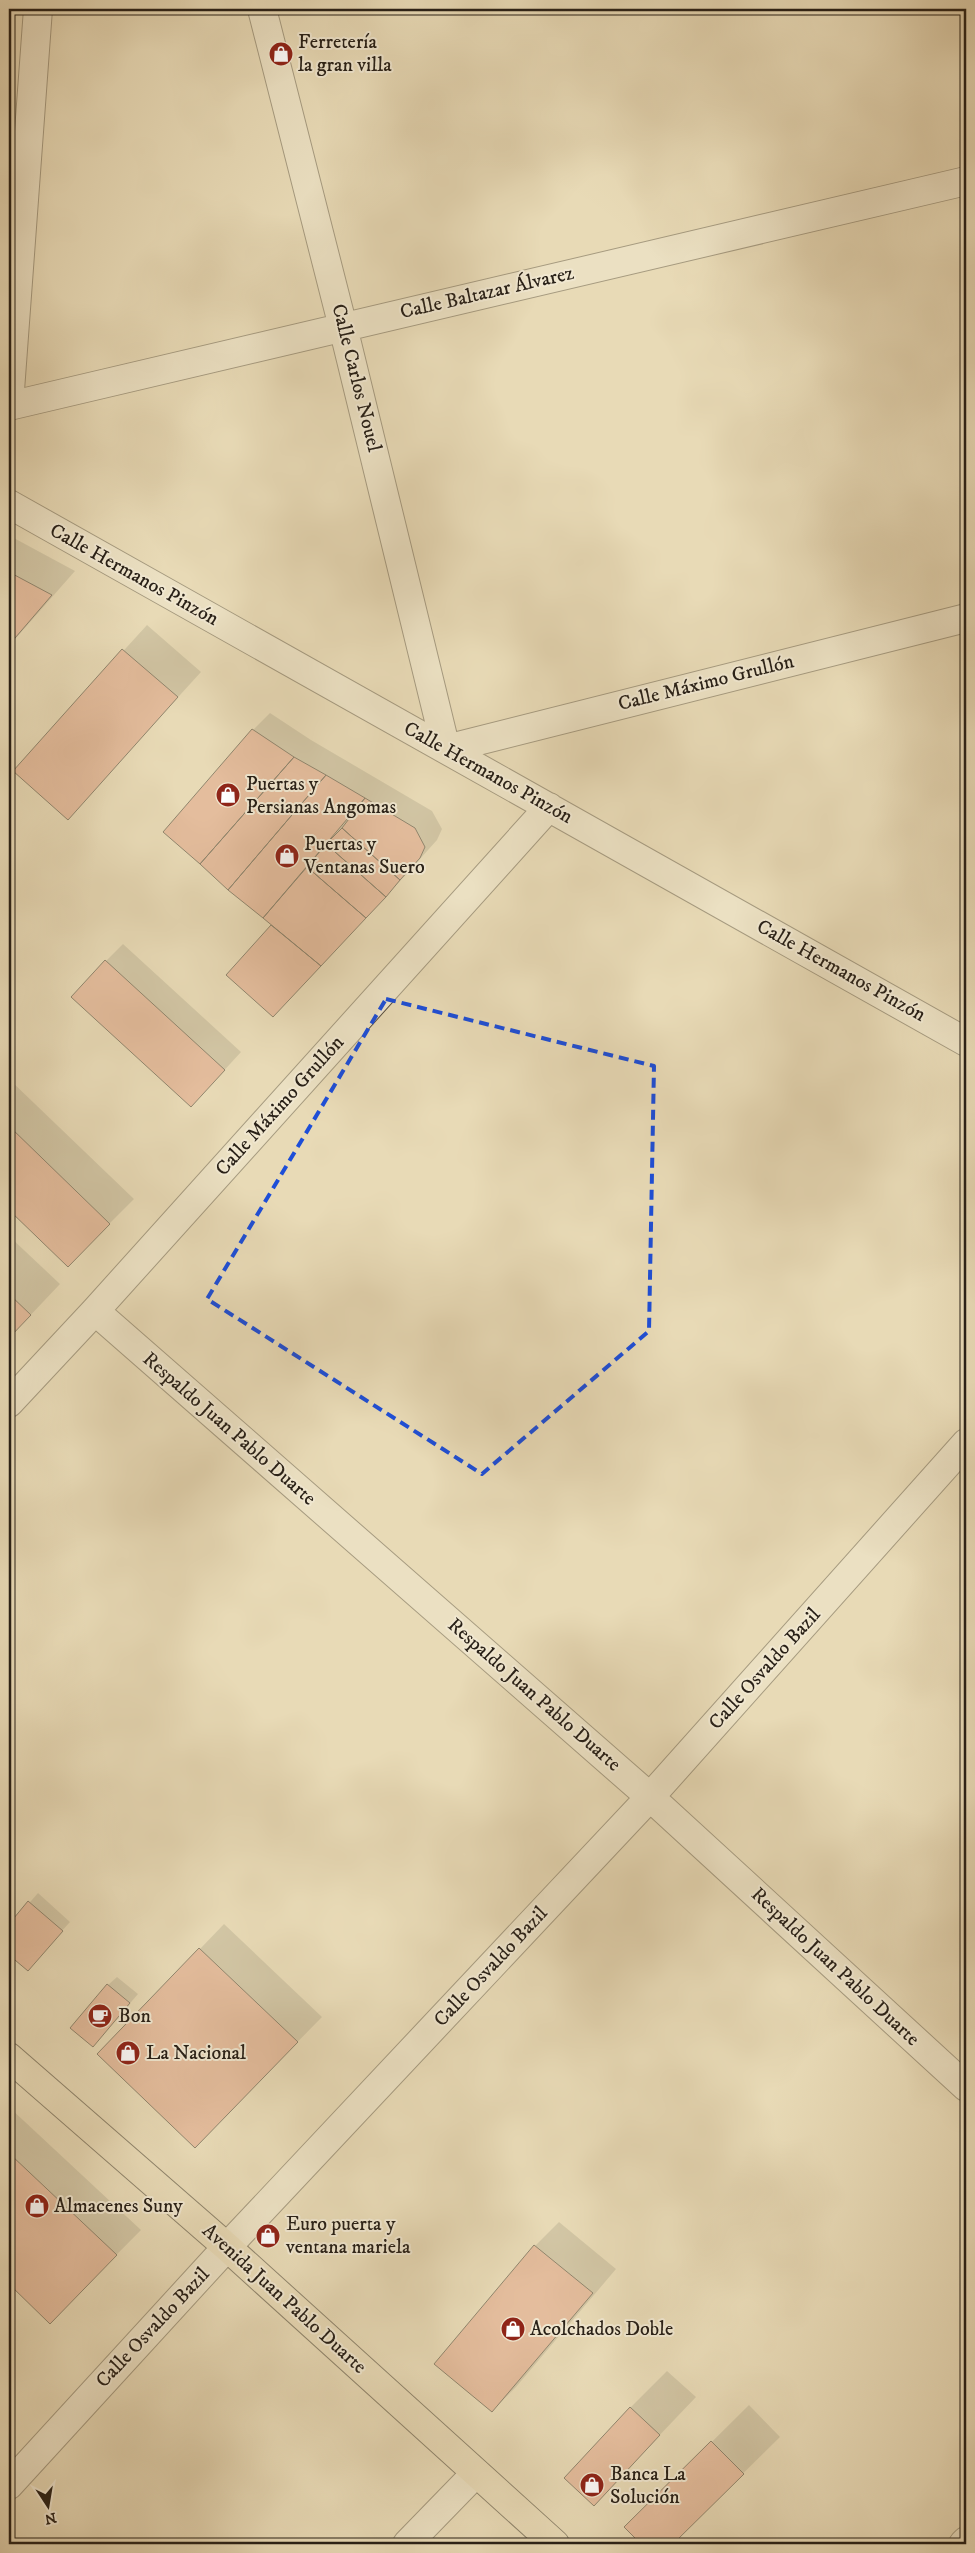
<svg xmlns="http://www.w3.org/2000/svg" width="975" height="2553" viewBox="0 0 975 2553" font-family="'IM FELL DW Pica',serif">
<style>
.shadow{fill:#0003}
.building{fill:#df9a7e;stroke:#282017}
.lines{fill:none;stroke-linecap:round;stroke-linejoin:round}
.minor-casing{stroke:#584e3f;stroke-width:30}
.major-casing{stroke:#282017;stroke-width:30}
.minor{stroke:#f0e7d0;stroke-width:28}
.major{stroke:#e8dab6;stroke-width:28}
.marked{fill:none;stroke:#1d4ed8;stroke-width:4;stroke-dasharray:10 6;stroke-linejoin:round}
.labels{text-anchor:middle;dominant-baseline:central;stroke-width:4;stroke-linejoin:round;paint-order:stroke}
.poi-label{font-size:20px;fill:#282017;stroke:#f0e7d0;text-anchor:start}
.street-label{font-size:20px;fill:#282017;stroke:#f0e7d0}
</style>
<rect width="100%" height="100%" fill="#e8dab6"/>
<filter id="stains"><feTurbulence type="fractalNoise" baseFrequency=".004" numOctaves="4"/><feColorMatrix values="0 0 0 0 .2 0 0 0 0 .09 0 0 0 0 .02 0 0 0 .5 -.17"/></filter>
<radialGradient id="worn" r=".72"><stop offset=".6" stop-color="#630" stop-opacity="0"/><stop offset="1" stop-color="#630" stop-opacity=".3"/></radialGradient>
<!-- shadow -->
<path class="shadow" d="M12 537 75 571 9 646V540Z
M147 625 201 672 68 818 14 771Z
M270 713 311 740 432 811 442 829 437 840 402 879 290 998 227 975 273 925 229 889 253 730Z
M123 944 241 1052 208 1088 106 961Z
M9 1079 134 1199 68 1265 9 1208Z
M9 1236 60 1284 9 1338Z
M38 1893 70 1922 27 1969 9 1953V1926Z
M224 1924 322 2017 219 2122 99 2054Z
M117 1977 138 1994 93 2046 108 1985Z
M9 2107 141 2230 50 2322 9 2282Z
M559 2222 616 2269 516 2387 492 2411 436 2364 535 2246Z
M667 2371 696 2397 594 2504 630 2408Z
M749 2405 780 2437 672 2544H643L626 2527Z"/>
<!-- building -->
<path class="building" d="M9 572 52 595 9 645Z
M122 649 178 697 68 820 13 771Z
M252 729 294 757 200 864 163 832Z
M294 757 326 775 228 890 200 864Z
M326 775 365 798 263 918 228 890Z
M365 798 415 828 425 847 420 858 400 880 342 828Z
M342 828 400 880 386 897 326 844Z
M326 844 386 897 366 918 307 867Z
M307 867 366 918 321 966 263 918Z
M271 925 321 966 273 1017 226 975Z
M105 960 225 1070 191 1107 71 997Z
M9 1126 110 1224 68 1267 9 1210Z
M9 1294 31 1315 9 1338Z
M28 1901 63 1931 28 1971 9 1955V1924Z
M199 1948 298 2042 195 2148 97 2054Z
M107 1984 130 2003 93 2047 70 2028Z
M11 2155 117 2255 50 2324 9 2284V2157Z
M534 2245 593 2293 492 2412 434 2364Z
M630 2407 660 2435 594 2506 564 2478Z
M711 2441 744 2474 673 2544H641L624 2527Z"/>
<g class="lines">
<defs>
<path id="minor" d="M262 9 343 327 446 749 966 618
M9 404 38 9
M9 406 966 181
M9 504 966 1042
M95 1311 650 1797 966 2087
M9 1403 95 1311 549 807
M9 2485 227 2247 650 1797 966 1443
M407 2544 476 2473
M963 2544 966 2541"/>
<path id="major" d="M9 2057 227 2247 555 2544"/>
</defs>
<!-- minor casing -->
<use href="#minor" class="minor-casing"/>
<!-- major casing -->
<use href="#major" class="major-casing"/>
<!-- minor -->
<use href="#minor" class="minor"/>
<!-- major -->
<use href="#major" class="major"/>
</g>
<!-- marked area -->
<path d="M0 0H975V2553H0ZM386 999 654 1066 649 1331 482 1474 207 1299Z" fill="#e8dab6" fill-opacity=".55" fill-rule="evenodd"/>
<path class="marked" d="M386 999 654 1066 649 1331 482 1474 207 1299Z"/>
<!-- icons -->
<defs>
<symbol id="shop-disc" viewBox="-11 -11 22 22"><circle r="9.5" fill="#8f2418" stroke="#f0e7d0"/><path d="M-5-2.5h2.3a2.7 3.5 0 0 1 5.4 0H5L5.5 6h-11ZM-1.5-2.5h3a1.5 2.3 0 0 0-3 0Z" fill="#fff"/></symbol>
<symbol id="cafe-disc" viewBox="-11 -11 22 22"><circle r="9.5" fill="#8f2418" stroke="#f0e7d0"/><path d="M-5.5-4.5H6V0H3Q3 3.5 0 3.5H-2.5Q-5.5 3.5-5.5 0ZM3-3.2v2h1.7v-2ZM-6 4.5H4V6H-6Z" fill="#fff"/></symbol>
</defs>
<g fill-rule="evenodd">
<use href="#shop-disc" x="267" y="40" width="28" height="28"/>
<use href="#shop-disc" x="214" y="781" width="28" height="28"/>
<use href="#shop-disc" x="273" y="842" width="28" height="28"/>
<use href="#cafe-disc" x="86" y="2002" width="28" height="28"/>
<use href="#shop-disc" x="114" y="2039" width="28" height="28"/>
<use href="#shop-disc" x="23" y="2192" width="28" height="28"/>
<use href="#shop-disc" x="254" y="2222" width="28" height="28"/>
<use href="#shop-disc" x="499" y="2315" width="28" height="28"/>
<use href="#shop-disc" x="578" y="2471" width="28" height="28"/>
</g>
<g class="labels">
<!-- poi labels -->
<g class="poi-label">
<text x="298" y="42">Ferretería<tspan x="298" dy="23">la gran villa</tspan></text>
<text x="246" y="784">Puertas y<tspan x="246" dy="23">Persianas Angomas</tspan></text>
<text x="304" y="844">Puertas y<tspan x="304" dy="23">Ventanas Suero</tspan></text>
<text x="118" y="2016">Bon</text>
<text x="146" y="2053">La Nacional</text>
<text x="54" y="2206">Almacenes Suny</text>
<text x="286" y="2224">Euro puerta y<tspan x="286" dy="23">ventana mariela</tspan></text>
<text x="530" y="2329">Acolchados Doble</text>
<text x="610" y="2474">Banca La<tspan x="610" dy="23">Solución</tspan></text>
</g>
<!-- street labels -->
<g class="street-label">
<text transform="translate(487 293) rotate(-13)">Calle Baltazar Álvarez</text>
<text transform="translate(356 378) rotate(76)">Calle Carlos Nouel</text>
<text transform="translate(134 575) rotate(29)">Calle Hermanos Pinzón</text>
<text transform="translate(706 683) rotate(-14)">Calle Máximo Grullón</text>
<text transform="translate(488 773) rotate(29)">Calle Hermanos Pinzón</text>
<text transform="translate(841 971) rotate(29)">Calle Hermanos Pinzón</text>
<text transform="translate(280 1106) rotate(-48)">Calle Máximo Grullón</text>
<text transform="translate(229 1429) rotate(41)">Respaldo Juan Pablo Duarte</text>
<text transform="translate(765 1669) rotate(-48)">Calle Osvaldo Bazil</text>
<text transform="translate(534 1695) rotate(41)">Respaldo Juan Pablo Duarte</text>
<text transform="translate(491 1967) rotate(-47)">Calle Osvaldo Bazil</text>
<text transform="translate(835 1967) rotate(43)">Respaldo Juan Pablo Duarte</text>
<text transform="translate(284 2299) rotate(42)">Avenida Juan Pablo Duarte</text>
<text transform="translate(153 2328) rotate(-47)">Calle Osvaldo Bazil</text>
</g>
</g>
<!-- margin -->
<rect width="975" height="2553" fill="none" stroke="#e8dab6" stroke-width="30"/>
<rect x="10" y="10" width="955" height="2533" fill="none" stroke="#282017" stroke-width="2.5"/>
<rect x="15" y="15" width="945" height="2523" fill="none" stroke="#282017"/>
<!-- north arrow -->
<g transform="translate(48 2506) rotate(168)" stroke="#f0e7d0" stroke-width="4" paint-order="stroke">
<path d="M0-4L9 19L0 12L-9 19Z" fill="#282017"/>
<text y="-8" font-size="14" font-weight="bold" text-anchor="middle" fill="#282017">N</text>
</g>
<rect width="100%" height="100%" filter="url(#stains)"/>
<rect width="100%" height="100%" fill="url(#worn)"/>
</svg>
